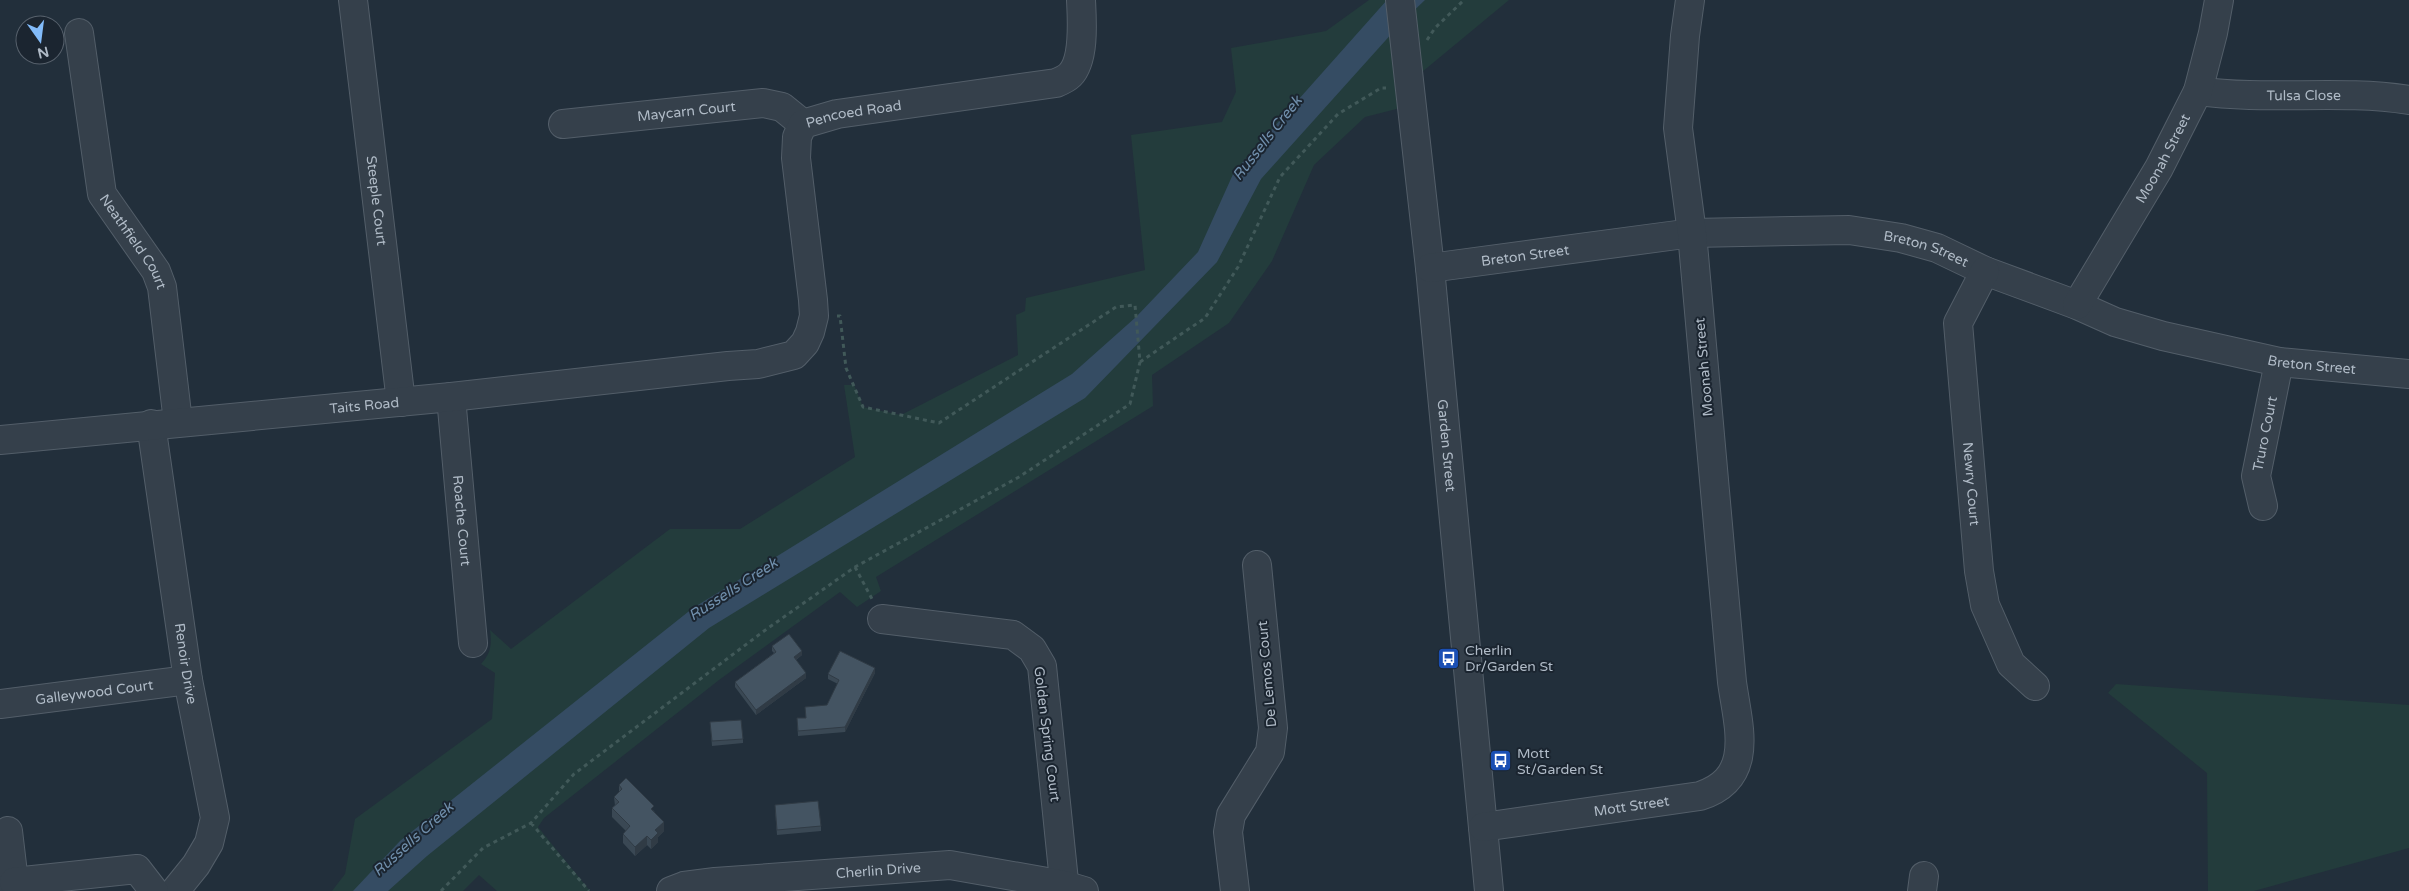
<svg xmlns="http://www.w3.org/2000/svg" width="2409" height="891" viewBox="0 0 2409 891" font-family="'Varela Round',sans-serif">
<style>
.green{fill:#233c3c}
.water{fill:#354c63}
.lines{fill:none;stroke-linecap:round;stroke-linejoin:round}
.minor-casing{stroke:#535e69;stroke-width:30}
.path{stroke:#415959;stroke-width:3;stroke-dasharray:4 4;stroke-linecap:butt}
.minor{stroke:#35404b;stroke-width:28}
.wall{fill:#3a4854}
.shaded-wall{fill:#303b45}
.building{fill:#445462;stroke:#303b45}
.labels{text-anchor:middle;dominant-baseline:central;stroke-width:4;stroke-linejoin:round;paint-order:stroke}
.street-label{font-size:14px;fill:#b0bbc7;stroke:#1b2530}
.poi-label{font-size:14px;fill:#b0bbc7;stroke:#1b2530;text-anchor:start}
.water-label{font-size:15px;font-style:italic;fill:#708fac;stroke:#1b2530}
</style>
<rect width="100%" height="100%" fill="#222f3b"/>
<!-- green -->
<path class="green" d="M1369 0H1509L1410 82 1412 105 1365 117 1314 165 1272 261 1229 323 1152 375 1153 406 876 577 881 591 857 607 840 592 719 680 544 818 538 827 590 891H497L479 875 463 891H332L345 874 355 819 492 719 495 673 481 664C491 653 492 644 490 630L511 649 670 529H740L855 457 844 385H854L863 407 901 415 1018 355 1016 315 1025 311 1026 298 1145 270 1131 135 1222 122 1236 92 1231 48 1326 31Z
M2116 684 2409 705V848L2254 891H2208L2207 773 2108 693Z"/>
<!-- water -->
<path class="water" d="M1387 0H1425L1403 21 1261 179 1217 262 1085 398 709 628 427 856 388 891H353L400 841 693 608 1072 374 1136 317 1198 252 1234 172Z"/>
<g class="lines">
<defs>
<g id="minor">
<path id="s1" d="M353 0 401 402"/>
<path id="s2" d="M1400 0 1430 268 1489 891"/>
<path id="s3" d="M79 33 102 194 156 271 162 287 178 422"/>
<path id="s4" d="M2198 91C2268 101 2339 89 2409 100"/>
<path id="s5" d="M563 124 763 103 782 107 803 124"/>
<path id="s6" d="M1430 268 1692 233 1849 230 1901 238 1937 248 1985 271 2077 305 2115 322 2163 336 2279 362 2409 374"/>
<path id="s7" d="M1985 271 1958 323 1979 571 1985 605 2011 664 2035 686"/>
<path id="s8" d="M2077 305 2159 168 2198 91 2213 33 2219 0"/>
<path id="s9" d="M451 397 473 643"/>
<path id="s10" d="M151 424 188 680 215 818 209 843 196 865 175 891"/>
<path id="s11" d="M0 440 451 397 728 366 758 364 794 355 805 343 810 332 814 316 813 300 796 158 797 137 803 124 837 114 1056 83C1061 81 1067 78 1070 75 1085 60 1082 20 1081 0"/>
<path id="s12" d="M2263 506 2256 476 2279 362"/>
<path d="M882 619 1013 635 1032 649 1042 666 1065 891"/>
<path id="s13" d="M0 704 188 680"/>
<path id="s14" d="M1483 827 1700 796C1756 778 1738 726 1732 682L1692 233 1678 128 1685 36 1690 0"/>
<path d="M8 831 14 882 13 891"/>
<path d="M14 882 137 869 154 891"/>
<path id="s15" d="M671 891 684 886 715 882 950 865 1064 885 1084 891"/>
<path d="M1235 891 1228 832 1231 815 1270 752 1273 728 1257 565"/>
<path d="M1922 891 1924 876"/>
</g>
</defs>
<!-- minor casing -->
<use href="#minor" class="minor-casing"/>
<!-- path -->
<path class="path" d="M1427 40 1435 28 1464 0
M1140 362 1205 318 1238 267 1280 177 1338 114 1381 88H1386
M855 567 872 599
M531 823 589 891
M441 891 483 848 531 823 574 774 764 631 855 567 1019 477 1130 404 1140 362 1135 305 1116 307 939 423 863 407 846 368 840 316H837"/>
<!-- minor -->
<use href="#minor" class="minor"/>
</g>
<!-- wall -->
<path class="wall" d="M772 646 802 655 796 660 806 678 756 715 735 687V682L774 653 772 651Z
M875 673 845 732 798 736 797 718H805L827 705 838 684 828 679V674Z
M710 722 743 739V743L712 746Z
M619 785 654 811 664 831 658 837V842L651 849 647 845 635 856 623 843V834L626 831 612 817V808L615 806 614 797 619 793Z
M775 809 821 826V831L777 835Z"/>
<!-- shaded-wall -->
<path class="shaded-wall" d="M802 651V655L794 661V657Z
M875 668V673L845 732V727Z
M806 673V678L756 715V710Z
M664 822V831L658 837V842L651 849V840L655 830Z
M647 836V845L635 856V847Z"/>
<!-- building -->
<path class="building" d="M789 634 802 651 794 657 806 673 756 710 735 682 776 652 772 646Z
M840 651 875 668 845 727 798 731 797 718H806L805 707 827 705 839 680 828 674Z
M741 720 743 739 712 741 710 722Z
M626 778 654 806 651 809 664 822 655 830 658 833 651 840 647 836 635 847 623 834 630 826 612 808 619 802 614 797 622 789 619 785Z
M818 801 821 826 777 830 775 805Z"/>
<!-- icons -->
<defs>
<symbol id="bus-square" viewBox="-11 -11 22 22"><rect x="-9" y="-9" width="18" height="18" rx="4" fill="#1a4fb4" stroke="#1b2530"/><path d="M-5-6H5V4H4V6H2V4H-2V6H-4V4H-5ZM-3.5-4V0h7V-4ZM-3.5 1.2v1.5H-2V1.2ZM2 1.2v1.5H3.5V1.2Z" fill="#fff"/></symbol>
</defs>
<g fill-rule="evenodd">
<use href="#bus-square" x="1436" y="646" width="25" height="25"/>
<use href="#bus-square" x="1488" y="748" width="25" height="25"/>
</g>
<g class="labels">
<!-- street labels -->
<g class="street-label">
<text stroke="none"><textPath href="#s4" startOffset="106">Tulsa Close</textPath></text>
<text stroke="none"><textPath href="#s5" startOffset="124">Maycarn Court</textPath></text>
<text stroke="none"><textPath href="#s11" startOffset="1090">Pencoed Road</textPath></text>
<text stroke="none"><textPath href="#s8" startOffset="170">Moonah Street</textPath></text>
<text stroke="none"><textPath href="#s1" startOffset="202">Steeple Court</textPath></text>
<text stroke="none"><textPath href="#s3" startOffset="220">Neathfield Court</textPath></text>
<text stroke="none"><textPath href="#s6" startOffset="501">Breton Street</textPath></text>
<text stroke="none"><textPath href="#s6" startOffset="96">Breton Street</textPath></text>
<text stroke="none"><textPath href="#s6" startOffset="906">Breton Street</textPath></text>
<text transform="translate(1704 367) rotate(-95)">Moonah Street</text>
<text stroke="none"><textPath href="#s11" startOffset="366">Taits Road</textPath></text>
<text stroke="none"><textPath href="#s12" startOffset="74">Truro Court</textPath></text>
<text stroke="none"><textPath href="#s2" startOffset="448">Garden Street</textPath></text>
<text stroke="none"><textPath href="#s7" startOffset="220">Newry Court</textPath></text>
<text stroke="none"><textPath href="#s9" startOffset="124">Roache Court</textPath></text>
<text stroke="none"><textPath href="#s10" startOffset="242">Renoir Drive</textPath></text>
<text transform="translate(1267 674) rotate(-95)">De Lemos Court</text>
<text stroke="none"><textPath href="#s13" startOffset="95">Galleywood Court</textPath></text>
<text transform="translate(1047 734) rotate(83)">Golden Spring Court</text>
<text stroke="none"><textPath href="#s14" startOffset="150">Mott Street</textPath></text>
<text stroke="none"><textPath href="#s15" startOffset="209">Cherlin Drive</textPath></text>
</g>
<!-- poi labels -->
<g class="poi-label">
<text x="1465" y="650">Cherlin<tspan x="1465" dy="16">Dr/Garden St</tspan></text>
<text x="1517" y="753">Mott<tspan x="1517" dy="16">St/Garden St</tspan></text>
</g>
<!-- water labels -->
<g class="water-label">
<text transform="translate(1267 138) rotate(-52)">Russells Creek</text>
<text transform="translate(733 589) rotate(-33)">Russells Creek</text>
<text transform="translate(413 839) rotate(-42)">Russells Creek</text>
</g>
</g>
<!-- north arrow -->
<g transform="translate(40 40) rotate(166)"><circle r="24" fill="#1b2530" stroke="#57616c"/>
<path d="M0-4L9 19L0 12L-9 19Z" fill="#82bbfa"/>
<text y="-8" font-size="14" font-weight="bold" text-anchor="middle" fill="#b0bbc7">N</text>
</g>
</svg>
